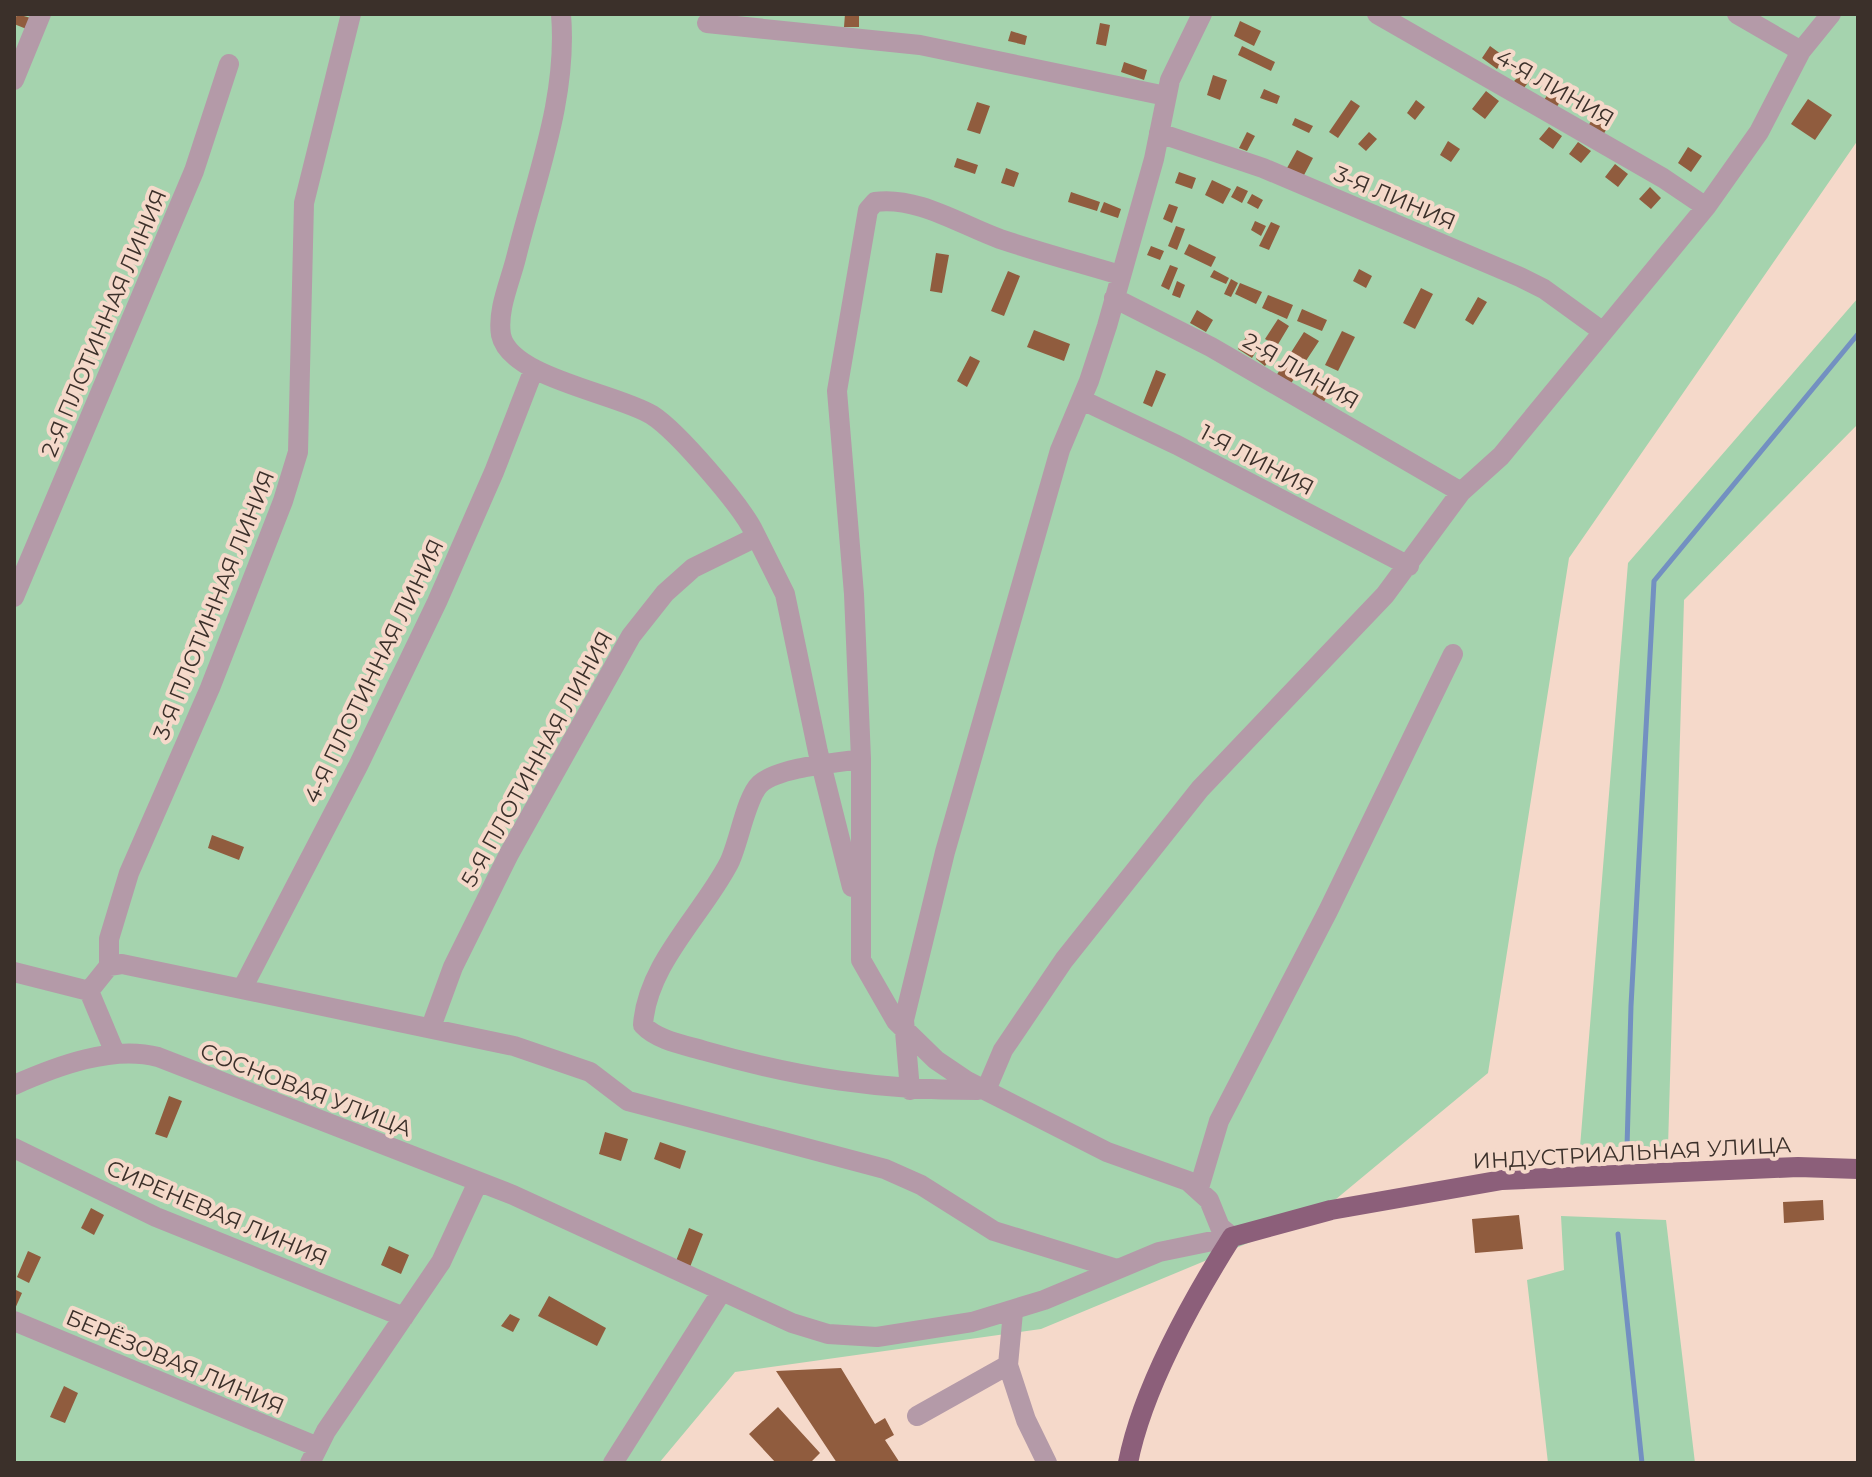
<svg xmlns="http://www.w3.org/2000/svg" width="1872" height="1477" viewBox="0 0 1872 1477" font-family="Montserrat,sans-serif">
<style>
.green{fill:#a5d3ae}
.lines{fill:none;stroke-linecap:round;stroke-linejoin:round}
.stream{stroke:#7390c1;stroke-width:5}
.building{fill:#905c3e}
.minor{stroke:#b49aa8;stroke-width:20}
.major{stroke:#8c5f7a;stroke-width:20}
.labels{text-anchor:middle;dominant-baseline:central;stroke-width:8;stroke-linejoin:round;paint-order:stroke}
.street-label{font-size:22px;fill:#3b302a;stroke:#f5d9ca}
</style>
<rect width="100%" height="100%" fill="#f5d9ca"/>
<!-- green -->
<path class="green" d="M14 14H1858V140L1569 558 1488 1073 1318 1214 1041 1329 735 1372 659 1463H14Z
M1858 298V424L1684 600 1668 1147H1580L1628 563Z
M1561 1216 1666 1220 1695 1463H1548L1527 1280 1564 1270Z"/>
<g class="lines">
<!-- stream -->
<path class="stream" d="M1627 1147 1631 1006 1654 581 1858 334
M1618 1234 1642 1463"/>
</g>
<!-- building -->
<path class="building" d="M17 14 34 19 29 30 14 24Z
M845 14H859V27H844Z
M1240 21 1261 31 1254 46 1234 36Z
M1100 23 1110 25 1106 46 1096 44Z
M1011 31 1027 36 1025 45 1008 41Z
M1242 46 1275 62 1271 71 1238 55Z
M1490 46 1505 57 1497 69 1482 58Z
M1124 62 1147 70 1144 80 1121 72Z
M1523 72 1531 79 1523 89 1514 81Z
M1213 75 1227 80 1220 100 1207 95Z
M1556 82 1568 90 1556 108 1544 100Z
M1264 89 1280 96 1277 104 1260 98Z
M1486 91 1499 101 1485 119 1472 109Z
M1808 99 1832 115 1815 140 1791 124Z
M1351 100 1360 106 1338 138 1329 132Z
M1416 100 1425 107 1415 120 1407 113Z
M977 102 990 106 980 134 967 130Z
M1600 107 1615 115 1603 135 1588 126Z
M1295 118 1313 126 1309 133 1292 125Z
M1549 127 1562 136 1553 149 1539 139Z
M1247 132 1255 136 1247 151 1239 148Z
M1369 132 1377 139 1366 151 1358 144Z
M1448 141 1460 149 1451 162 1440 155Z
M1578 142 1591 151 1581 163 1569 154Z
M1688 147 1702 156 1691 172 1678 163Z
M1297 150 1313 158 1303 177 1287 168Z
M957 158 978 165 975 174 954 167Z
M1615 164 1628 174 1618 187 1605 177Z
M1006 168 1019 173 1014 187 1001 183Z
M1179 172 1196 178 1192 189 1175 183Z
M1212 180 1231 189 1223 204 1205 195Z
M1237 186 1248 191 1242 203 1231 197Z
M1650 187 1661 198 1651 209 1639 199Z
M1071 192 1100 202 1097 211 1068 202Z
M1252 194 1263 200 1258 209 1247 203Z
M1104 202 1121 209 1118 218 1100 212Z
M1169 204 1178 207 1172 223 1163 219Z
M1255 221 1266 226 1261 236 1251 230Z
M1271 222 1280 226 1269 250 1259 246Z
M1176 226 1185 229 1177 250 1168 246Z
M1189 244 1216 257 1211 267 1184 254Z
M1151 246 1164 251 1160 260 1147 255Z
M936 253 949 255 942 293 930 291Z
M1170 265 1178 268 1169 290 1161 286Z
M1359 269 1372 276 1366 288 1353 281Z
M1214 270 1229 278 1226 284 1210 277Z
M1008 271 1020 276 1004 316 991 311Z
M1231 279 1238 283 1231 297 1224 294Z
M1177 281 1185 285 1180 298 1172 295Z
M1240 283 1262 292 1256 304 1235 294Z
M1421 288 1433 294 1415 329 1403 323Z
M1268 295 1293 305 1287 319 1262 308Z
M1478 297 1487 302 1473 325 1465 320Z
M1302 309 1327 320 1322 331 1297 321Z
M1197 310 1213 320 1206 332 1190 323Z
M1278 319 1289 326 1277 346 1265 339Z
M1034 330 1070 344 1064 361 1027 347Z
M1342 331 1355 337 1338 371 1325 365Z
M1304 332 1319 341 1290 385 1276 376Z
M1247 336 1260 345 1252 358 1238 349Z
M1265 347 1274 354 1265 366 1256 359Z
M970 356 980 361 967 387 957 381Z
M1156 370 1166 374 1152 407 1143 403Z
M1321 379 1333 386 1322 405 1310 398Z
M212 835 244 847 239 860 208 848Z
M169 1096 182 1101 167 1138 155 1134Z
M605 1132 628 1139 621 1161 599 1154Z
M660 1142 686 1151 680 1169 654 1159Z
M1823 1200 1824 1220 1784 1223 1783 1202Z
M91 1208 104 1215 94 1235 81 1228Z
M1519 1215 1523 1249 1475 1253 1472 1219Z
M689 1228 703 1234 690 1267 676 1261Z
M389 1246 409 1255 401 1274 381 1265Z
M28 1251 41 1257 29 1283 17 1277Z
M14 1289 22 1293 14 1311Z
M549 1296 606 1328 597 1346 538 1316Z
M510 1314 520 1319 513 1332 501 1326Z
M841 1368 875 1424 885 1418 894 1435 885 1440 900 1463H837L776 1371Z
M64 1386 78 1393 65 1423 50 1417Z
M778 1407 820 1453 810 1463H776L749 1434Z"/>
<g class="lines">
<!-- minor -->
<path class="minor" d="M1377 14 1663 178 1706 207
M1737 14 1801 51
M707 23 920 45 1166 96
M14 80 41 14
M1159 133 1263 168 1520 277 1544 289 1602 331
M1120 275C1080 263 1039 252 1000 239 961 225 917 196 875 202L868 210 837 391 854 594 861 759V960L896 1021 936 1060 967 1081 1107 1152 1188 1181 1209 1200 1220 1227 1232 1237
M1114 298 1211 347 1461 492
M1082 400 1177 445 1409 566
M755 534 785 594 818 752 852 887
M14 597 194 171 229 64
M861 759C836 763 779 767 760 784 746 797 739 843 729 863 702 915 647 964 643 1025 658 1041 685 1045 705 1051 800 1078 879 1090 978 1090
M109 966V939L129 873 210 688 283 501 298 452 304 203 351 14
M14 972 89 991
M243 987 358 766 437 602 494 472 534 369
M89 991 109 966 122 964 514 1046 590 1072 628 1101 885 1169 921 1185 994 1231 1117 1269
M89 991 115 1053
M431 1027 453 967 509 854 631 636 665 593 693 568 748 541 755 534C743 507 677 431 652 415 616 393 510 378 501 335 497 310 510 282 516 258 536 177 568 98 561 14
M14 1085C57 1066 112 1045 158 1057L513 1195 792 1323 828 1334 877 1337 972 1322 1044 1300 1159 1252 1232 1237
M910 1090 904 1020 945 852 1060 450 1089 381 1107 326 1154 159 1170 80 1202 14
M986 1090 1003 1050 1064 960 1200 789 1385 595 1461 492 1501 456 1706 207 1759 132 1801 51 1831 14
M14 1148 156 1217 404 1317
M1199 1188 1219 1121 1328 911 1453 654
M14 1321 318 1447
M1008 1365 1026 1420 1047 1463
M917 1416 1008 1365 1013 1312
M310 1463 326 1431 441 1262 478 1182
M613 1463 722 1291"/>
<!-- major -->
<path class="major" d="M1128 1463C1142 1390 1192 1300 1232 1237L1331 1210 1502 1180 1798 1167 1858 1169"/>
</g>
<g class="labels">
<!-- street labels -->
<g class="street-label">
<text transform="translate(1555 88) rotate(30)">4-Я ЛИНИЯ</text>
<text transform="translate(1395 198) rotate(23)">3-Я ЛИНИЯ</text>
<text transform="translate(104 323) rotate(-67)">2-Я ПЛОТИННАЯ ЛИНИЯ</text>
<text transform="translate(1301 371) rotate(30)">2-Я ЛИНИЯ</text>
<text transform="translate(1257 460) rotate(28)">1-Я ЛИНИЯ</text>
<text transform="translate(214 605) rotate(-68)">3-Я ПЛОТИННАЯ ЛИНИЯ</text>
<text transform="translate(374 671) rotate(-64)">4-Я ПЛОТИННАЯ ЛИНИЯ</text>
<text transform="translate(537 759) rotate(-61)">5-Я ПЛОТИННАЯ ЛИНИЯ</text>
<text transform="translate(306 1090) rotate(21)">СОСНОВАЯ УЛИЦА</text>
<text transform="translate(1632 1153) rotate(-3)">ИНДУСТРИАЛЬНАЯ УЛИЦА</text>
<text transform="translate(217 1213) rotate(23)">СИРЕНЕВАЯ ЛИНИЯ</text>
<text transform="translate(175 1362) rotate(23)">БЕРЁЗОВАЯ ЛИНИЯ</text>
</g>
</g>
<!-- border -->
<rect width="1872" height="1477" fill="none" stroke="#3b302a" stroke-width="32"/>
</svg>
